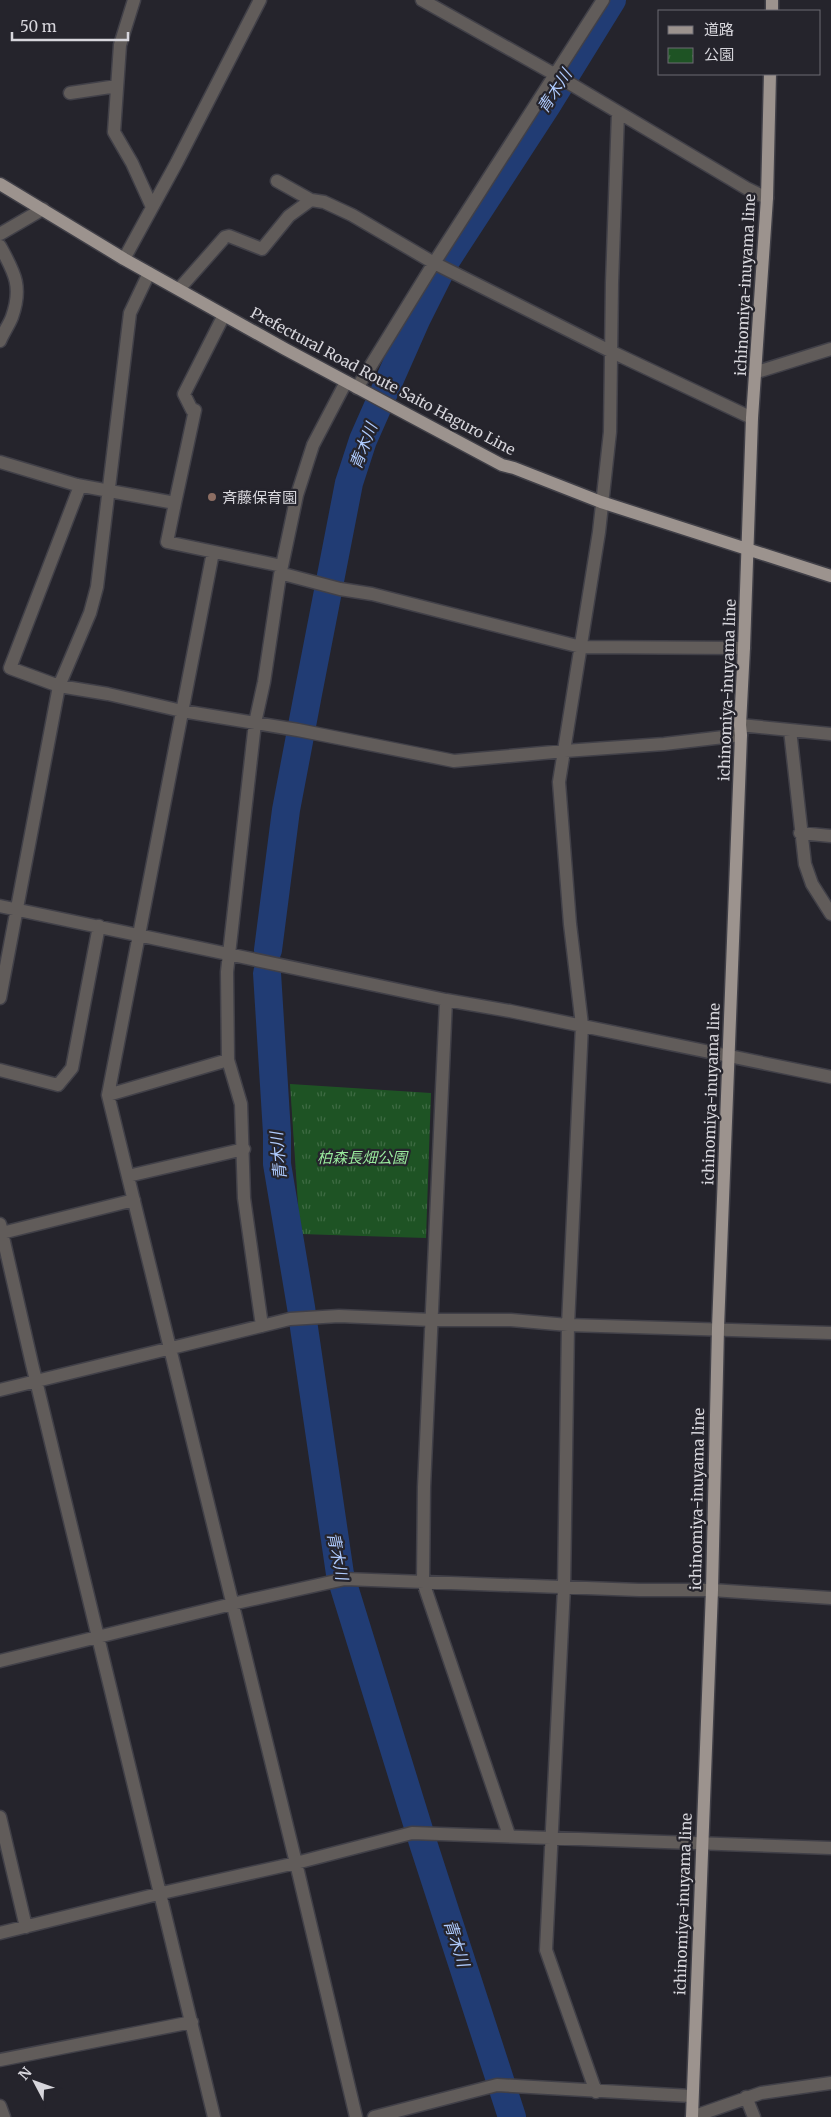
<svg xmlns="http://www.w3.org/2000/svg" width="831" height="2117" viewBox="0 0 831 2117" font-family="Merriweather,'Noto Sans JP',serif">
<style>
.park{fill:url(#park-tufts)}
.lines{fill:none;stroke-linecap:round;stroke-linejoin:round}
.river{stroke:#213c74;stroke-width:28}
.minor-casing{stroke:#414048;stroke-width:15}
.major-casing{stroke:#414048;stroke-width:15}
.minor{stroke:#615c5a;stroke-width:12}
.major{stroke:#9c938e;stroke-width:12}
.education-dot{fill:#8d6e63;stroke:#25242c;stroke-width:2}
.labels{text-anchor:middle;dominant-baseline:central;stroke-width:4.5;stroke-linejoin:round;paint-order:stroke}
.street-label{font-size:15px;fill:#d7d6dc;stroke:#25242c}
.poi-label{font-size:15px;fill:#d7d6dc;stroke:#25242c;text-anchor:start}
.park-label{font-size:15px;font-style:italic;fill:#99e99d;stroke:#25242c}
.water-label{font-size:16px;font-style:italic;fill:#afcbfe;stroke:#25242c}
</style>
<defs>
<pattern id="park-tufts" width="24" height="20" patternUnits="userSpaceOnUse" patternTransform="scale(1.25)"><rect width="24" height="20" fill="#1e5324"/><path d="M3 7l-1-3M5 7V3M7 7l1-3M15 17l-1-3M17 17v-4M19 17l1-3" fill="none" stroke="#3e6b43"/></pattern>
</defs>
<rect width="100%" height="100%" fill="#25242c"/>
<!-- park -->
<path class="park" d="M290 1084 431 1093 426 1238 300 1234Z"/>
<g class="lines">
<!-- river -->
<path class="river" d="M268 950 286 810 308 694 349 483 363 440 416 320 445 262 547 105 612 0
M267 973 277 1133V1164L301 1307 340 1574 424 1846 512 2117"/>
<defs>
<path id="minor" d="M134 0 120 45 114 132 132 163 152 207
M422 0 554 74 746 188 767 198
M70 93 117 86
M277 181 311 200 324 202 352 215 434 263 610 351 752 418
M0 234 43 209
M0 246C14 272 23 286 12 317 9 325 3 333 0 341
M124 259 177 162 260 0
M179 289 225 237 229 236 262 249 289 216 311 200
M757 372 831 349
M357 388 434 263 603 0
M0 462 77 485 175 503 167 542 282 566 280 575H287L340 589 372 594 581 647 744 648
M80 486 10 668 59 686 108 694 182 711 298 730 454 761 565 751 664 744 741 735
M175 503 195 410H192L184 394 224 315
M213 552 108 1095 296 1863 356 2117
M282 566 297 495 313 445 346 382
M740 725 831 734
M790 730 805 864 812 884 831 914
M800 833 831 836
M0 906 446 1000 510 1011 831 1077
M0 998 59 686 90 613 97 587 130 313 149 273
M446 1000 424 1487 423 1582 509 1835
M0 1070 58 1085 72 1068 99 926
M108 1095 228 1060
M128 1176 244 1149
M0 1224 32 1364 214 2117
M2 1233 134 1200
M262 1326 244 1198 241 1104 228 1060 227 972 255 723 264 682 280 575
M0 1390 290 1319 339 1316 432 1320H511L568 1325 831 1333
M0 1661 232 1604 345 1579 639 1590H712L831 1598
M0 1817 26 1927
M0 1933 162 1893 296 1863 412 1833 831 1848
M0 2060 192 2022
M596 2092 546 1950 564 1587 568 1325 582 1025 570 924 559 782 599 532 610 432 612 283 618 113
M746 2097 754 2117
M0 2106 4 2117
M374 2117 497 2085 691 2096
M692 2117 761 2093 831 2083"/>
<path id="major" d="M772 11V0
M0 184 124 259 285 349 502 465 514 468 601 502 831 576
M692 2117 712 1590 718 1328 741 735 740 725 744 648 752 418 767 198 770 74"/>
</defs>
<!-- minor casing -->
<use href="#minor" class="minor-casing"/>
<!-- major casing -->
<use href="#major" class="major-casing"/>
<!-- minor -->
<use href="#minor" class="minor"/>
<!-- major -->
<use href="#major" class="major"/>
</g>
<!-- markers -->
<circle class="education-dot" cx="212" cy="497" r="5"/>
<g class="labels">
<!-- street labels -->
<g class="street-label">
<text transform="translate(745 285) rotate(-87)">ichinomiya-inuyama line</text>
<text transform="translate(383 381) rotate(28)">Prefectural Road Route Saito Haguro Line</text>
<text transform="translate(727 690) rotate(-88)">ichinomiya-inuyama line</text>
<text transform="translate(711 1094) rotate(-88)">ichinomiya-inuyama line</text>
<text transform="translate(697 1499) rotate(-89)">ichinomiya-inuyama line</text>
<text transform="translate(683 1904) rotate(-88)">ichinomiya-inuyama line</text>
</g>
<!-- poi labels -->
<g class="poi-label">
<text x="222" y="497">斉藤保育園</text>
</g>
<!-- park labels -->
<g class="park-label">
<text x="362" y="1157">柏森長畑公園</text>
</g>
<!-- water labels -->
<g class="water-label">
<text transform="translate(554 91) rotate(-57)">青木川</text>
<text transform="translate(363 446) rotate(-69)">青木川</text>
<text transform="translate(278 1156) rotate(-95)">青木川</text>
<text transform="translate(338 1556) rotate(79)">青木川</text>
<text transform="translate(457 1943) rotate(72)">青木川</text>
</g>
</g>
<!-- legend -->
<rect x="658" y="10" width="162" height="65" fill="#25242c" stroke="#6c6b72"/>
<rect x="668" y="26" width="25" height="8" fill="#9c938e" stroke="#6c6b72"/>
<text x="704" y="35" font-size="15" fill="#d7d6dc">道路</text>
<rect x="668" y="48" width="25" height="15" fill="url(#park-tufts)" stroke="#6c6b72"/>
<text x="704" y="60" font-size="15" fill="#d7d6dc">公園</text>
<!-- north arrow -->
<g transform="translate(35 2082) rotate(311)" stroke="#25242c" stroke-width="4" paint-order="stroke">
<path d="M0-4L9 19L0 12L-9 19Z" fill="#d7d6dc"/>
<text y="-8" font-size="14" font-weight="bold" text-anchor="middle" fill="#d7d6dc">N</text>
</g>
<!-- scale -->
<path d="M12 32v8h116v-8" fill="none" stroke="#d7d6dc" stroke-width="2.5"/>
<text x="20" y="32" font-size="15" fill="#d7d6dc" stroke="#25242c" stroke-width="4" paint-order="stroke">50 m</text>
</svg>
